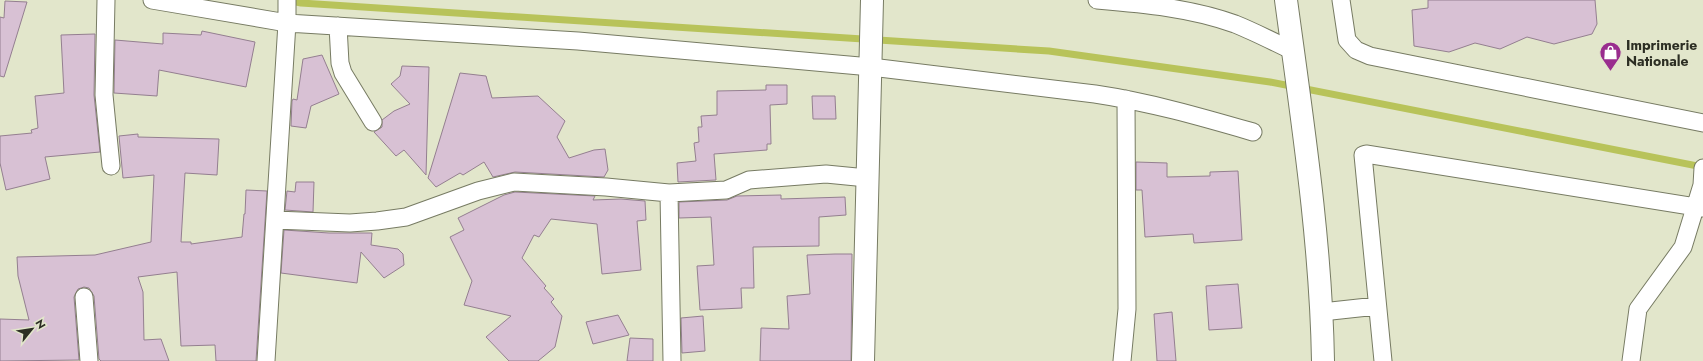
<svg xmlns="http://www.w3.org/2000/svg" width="1703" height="361" viewBox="0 0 1703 361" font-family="Jost,sans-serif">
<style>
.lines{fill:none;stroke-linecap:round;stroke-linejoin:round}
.stream{stroke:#b8c35a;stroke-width:7}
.building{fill:#d8c1d4;stroke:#947f90}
.minor-casing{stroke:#777b63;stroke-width:19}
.tertiary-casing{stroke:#777b63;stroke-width:24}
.trunk-casing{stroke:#777b63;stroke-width:24}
.minor{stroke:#fff;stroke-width:17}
.tertiary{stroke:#fff;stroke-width:22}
.trunk{stroke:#fff;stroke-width:22}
.labels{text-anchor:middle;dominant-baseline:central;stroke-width:4;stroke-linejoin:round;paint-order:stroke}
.poi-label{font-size:14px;font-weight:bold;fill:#2c2e23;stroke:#e2e6cb;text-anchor:start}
</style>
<rect width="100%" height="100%" fill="#e2e6cb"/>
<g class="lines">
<!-- stream -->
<path class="stream" d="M287 0 301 3 1049 51 1270 82 1703 167"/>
</g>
<!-- building -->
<path class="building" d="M1428 0H1595L1597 24 1592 34 1554 44 1527 37 1500 49 1475 43 1449 52 1414 46 1412 10 1428 8Z
M5 1 27 2 4 77 0 76V17L4 18Z
M202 31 255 42 246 87 159 70 157 96 114 93 115 40 163 44V33L201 35Z
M95 34 94 95 100 152 45 157 50 179 6 190 0 163V136L32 133 31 130 38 128 35 96 64 93 61 35Z
M322 55 339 94 311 106 306 128 291 126 292 101 293 99 297 100 303 59Z
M402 66 429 67 426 175 404 150 396 156 374 132 382 127V120L394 111 410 104 391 84 400 76Z
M460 73 486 76 492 98 538 96 565 121 557 137 569 158 594 150 605 149 608 170 604 177 515 172 493 177 484 162 463 175 460 173 436 187 428 178Z
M766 85H787V104L770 105 771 144H767V150L714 154 716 180 678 182 677 163 696 161 694 143 699 142 698 127H702L701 116 717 115V91L766 90Z
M812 96H835L836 119H813Z
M138 134V137L219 139 217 175 185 173 181 242H191V244L242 237 244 214H245L246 190 267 191 256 361H216L215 345 181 346 177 272 138 277 143 292 144 340 161 339 169 361H101L99 359 94 296 89 288 84 287 78 289 74 297 79 360 0 361V319L29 320 18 276 17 257 95 255 151 242 154 175 123 178 119 136Z
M1136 162 1167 163V177L1210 176V172L1238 171 1242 240 1194 243 1193 234 1145 237 1142 190H1136Z
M296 182H314L313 212 285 210 287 191 295 192Z
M515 192 595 196 593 200 621 199 645 201 646 220 637 221 641 270 602 274 597 224 551 219 539 237 534 235 522 258 546 286 544 288 554 299 551 302 562 316 555 347 538 361H509L486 337 511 316 464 305 472 281 450 237 464 230 458 218 504 195Z
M781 195V199L845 197 846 215 819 217V246L753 247 754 288H741L742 308 700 310 697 266 714 265 711 217 679 218V202L727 200 737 196Z
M284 230 329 233H372L371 245 398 249 403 254 404 265 384 278 361 252 357 283 281 273Z
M835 254H852L851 361H760L761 328 789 329 787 296 810 294 807 255Z
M1238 284 1242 328 1209 330 1206 286Z
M1172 312 1176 361H1157L1154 314Z
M618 315 629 335 593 344 586 322Z
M703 316 705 351 682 353 681 318Z
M630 338 653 339V361H627Z"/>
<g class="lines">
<defs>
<path id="minor" d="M106 0 104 95 111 166
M152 0 287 23 578 41 871 67 1095 94C1149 102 1201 117 1253 132
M1097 0C1144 4 1191 8 1235 24 1255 32 1274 42 1293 51
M1341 0 1347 40 1356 50 1370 56 1703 123
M338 26 340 63 343 73 373 122
M669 193 672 361
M275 220 350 223 377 221 406 217 478 191 514 182 606 187 669 193 726 190 749 180 826 174 867 178
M84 297 89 361
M1322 312 1377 306
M266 361 287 23V0
M1122 361 1127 309 1126 99
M1383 361 1363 155 1366 154 1703 208
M1631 361 1638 309 1683 247 1702 185 1703 168"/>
<path id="tertiary" d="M863 361 872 0"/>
<path id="trunk" d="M1286 0C1302 119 1321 241 1323 361"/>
</defs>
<!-- minor casing -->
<use href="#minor" class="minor-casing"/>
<!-- tertiary casing -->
<use href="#tertiary" class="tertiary-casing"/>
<!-- trunk casing -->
<use href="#trunk" class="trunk-casing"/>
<!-- minor -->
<use href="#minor" class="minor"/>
<!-- tertiary -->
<use href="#tertiary" class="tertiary"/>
<!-- trunk -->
<use href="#trunk" class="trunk"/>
</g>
<!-- icons -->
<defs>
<symbol id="shop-pin" viewBox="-11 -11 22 30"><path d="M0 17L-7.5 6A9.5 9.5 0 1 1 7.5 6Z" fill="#992d8e" stroke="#e2e6cb"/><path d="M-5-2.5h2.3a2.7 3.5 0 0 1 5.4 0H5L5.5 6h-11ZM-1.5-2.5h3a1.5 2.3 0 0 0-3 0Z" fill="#fff"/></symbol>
</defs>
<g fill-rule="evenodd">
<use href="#shop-pin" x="1598" y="40" width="25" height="34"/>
</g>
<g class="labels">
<!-- poi labels -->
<g class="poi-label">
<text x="1626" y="45">Imprimerie<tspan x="1626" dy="16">Nationale</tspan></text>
</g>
</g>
<!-- north arrow -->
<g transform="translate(32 329) rotate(60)" stroke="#e2e6cb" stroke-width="3" paint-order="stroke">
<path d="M0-3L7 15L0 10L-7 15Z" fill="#2c2e23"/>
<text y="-6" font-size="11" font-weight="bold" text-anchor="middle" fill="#2c2e23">N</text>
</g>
</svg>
